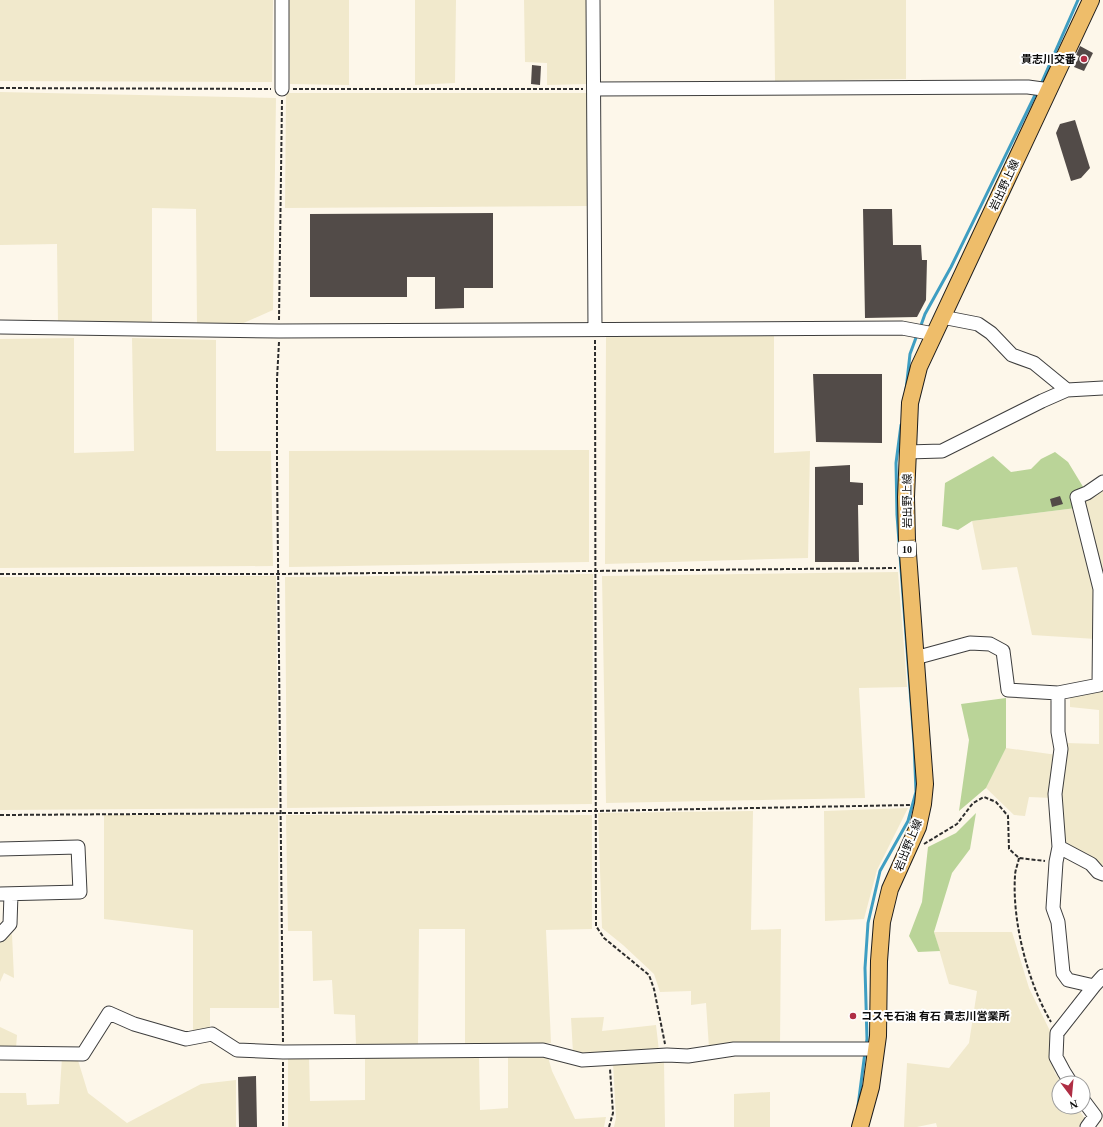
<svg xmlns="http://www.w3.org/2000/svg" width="1103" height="1127" viewBox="0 0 1103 1127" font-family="'Times New Roman','Noto Sans JP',serif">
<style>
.farmland{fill:#f1e9cc}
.forest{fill:#bad498}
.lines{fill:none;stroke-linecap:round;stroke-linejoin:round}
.stream{stroke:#3f9ec2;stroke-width:3}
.building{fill:#524b48}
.minor-casing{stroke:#3e3e3e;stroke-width:15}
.major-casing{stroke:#1c1c1c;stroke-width:18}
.path{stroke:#2d2d2d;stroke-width:2;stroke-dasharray:4 2;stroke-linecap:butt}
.minor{stroke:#fff;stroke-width:13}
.major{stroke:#eebd6a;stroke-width:16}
.poi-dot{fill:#af2e44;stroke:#fff;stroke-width:1.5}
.labels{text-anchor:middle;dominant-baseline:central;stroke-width:4;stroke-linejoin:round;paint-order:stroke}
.shield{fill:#fff;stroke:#545454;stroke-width:1}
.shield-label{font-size:10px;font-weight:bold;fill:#0b0b0b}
.poi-label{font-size:11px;font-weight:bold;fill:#0b0b0b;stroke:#fff;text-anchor:end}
.street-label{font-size:11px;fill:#0b0b0b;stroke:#fff}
</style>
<rect width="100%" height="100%" fill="#fdf7ea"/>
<!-- farmland -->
<path class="farmland" d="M0 0H273L272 82 0 81Z
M288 0H349V85L290 84Z
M415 0H456L455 83 415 85Z
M524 0H588L587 84 547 85V63L525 62Z
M774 0H906V79L775 81Z
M0 92 276 98 273 310 239 325H197L196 209 152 208V324L58 323 57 244 0 245Z
M286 93H588L587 206 285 208Z
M606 336H774V453L810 451 808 558 605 564Z
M74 338V453L134 451 132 338 216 340V451H271L273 566 0 568V339Z
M589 450V562L289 567V451Z
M1103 488V585L1081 501Z
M1076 508 1095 589 1096 639 1032 635 1017 567 982 570 972 521Z
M898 572 907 687 859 688 865 798 606 803 602 576Z
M593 574 592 804 287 808 285 577Z
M276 576 278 808 0 810V577Z
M1103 684V864L1100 870 1062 845 1060 792 1066 743 1099 744V710L1070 707V694Z
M1006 748 1057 755 1053 798 1029 797 1025 816 1014 815 986 788Z
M908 808 877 870 864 919 825 921 824 811Z
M753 811 751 930 781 929 780 1046 709 1048 706 1003 691 1005V991L660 992 654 974 623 945 602 928 598 813Z
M104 815H278L279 1008H210V1029L193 1032V930L104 919Z
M286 815H592V929L546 930 551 1043 465 1044V929H419L418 1045H356L355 1015 334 1014 332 980 313 981 312 931H288Z
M934 932H1012L1029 988 1051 1033V1059L1055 1073 1062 1083H1059V1107H1077L1085 1119 1079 1127H937L936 1123 917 1127H904L907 1063 949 1068 969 1043 977 991 949 984Z
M12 934 14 978 4 973 0 982V942Z
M604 1017 602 1031 656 1025 659 1051 582 1055 573 1053 571 1018Z
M0 1027 17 1035 16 1048H0Z
M508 1055 548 1057 552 1071 575 1119 606 1117 604 1127H288V1056L309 1057 310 1101 365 1100V1056H479L480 1110 508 1108Z
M62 1057H77L88 1093 127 1123 201 1084 236 1080V1127H0V1093H26L27 1105 59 1104Z
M664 1061 665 1127H614L616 1118 613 1063Z
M770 1092V1127H734V1094Z"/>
<!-- forest -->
<path class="forest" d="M1055 452 1068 462 1085 490 1076 508 972 521 958 530 942 526 945 483 993 456 1011 472 1031 469 1041 459Z
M1006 698V748L986 788 959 811 969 740 961 704Z
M976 813 970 849 952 873 934 932 940 951 918 952 909 936 922 902 928 847 956 833Z"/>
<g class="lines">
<!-- stream -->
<path class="stream" d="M1041 84 1078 0
M920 328 925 314 951 267 1037 91
M906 390 910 354 917 335
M866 1047 867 1039 865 968 868 923 880 871 908 821 916 792 914 742 897 515 896 463 901 425
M858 1106 865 1052"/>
</g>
<!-- building -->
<path class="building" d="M1080 46 1093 53 1084 71 1074 67 1079 56 1076 55Z
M532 65 541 66 540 85 531 84Z
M1075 120 1090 168 1081 178 1071 181 1056 133 1060 124Z
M863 209H892L893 245H921L922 260H927L926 300 917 317 865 318Z
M493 213V288H464V308L435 309V277H407V297H310V214Z
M813 374H882V443L816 442Z
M850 465V482L863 483V505H858L859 562H815V467Z
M1060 496 1063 504 1052 507 1050 499Z
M256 1076 257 1127H239L238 1077Z"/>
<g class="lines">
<defs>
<path id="minor" d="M282 0V89
M593 0 595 329
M594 89 1028 87 1050 90
M942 317 978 324 991 333 1012 355 1034 363 1067 390
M0 327 279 331 902 328 934 334
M907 452 942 451 1042 401 1067 390 1103 388
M915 658 970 643 990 644 1003 651 1008 690 1058 693 1099 685 1100 589 1077 497 1087 493 1103 482
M1058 693V732L1061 749 1055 794 1059 847 1056 862 1053 908 1058 922 1063 973 1068 980 1094 986
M1059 847 1091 864 1098 872 1103 874
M0 849 78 847 80 892 0 894
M0 935 10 924 11 894
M0 1053 83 1054 109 1013 134 1024 186 1039 212 1034 237 1050 283 1052 543 1050 582 1060 667 1055 688 1056 734 1049H876
M1071 1083 1064 1072 1056 1057 1057 1033 1094 986 1103 976
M1083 1100 1095 1116 1087 1127"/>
<path id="major" d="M860 1127 871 1087 878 1036 879 961 882 922 890 889 918 827 923 804 925 784 907 540 906 497 910 403 919 367 1091 0"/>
</defs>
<!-- minor casing -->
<use href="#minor" class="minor-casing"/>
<!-- major casing -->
<use href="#major" class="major-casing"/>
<!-- path -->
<path class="path" d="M0 88 271 89
M293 89H583
M279 320 282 100
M595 340 596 926 604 938 649 975 654 989 665 1044
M279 342 277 379V464L283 1042
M0 574H279L896 568
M0 815 596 811 911 805
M924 844 957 824 973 803 984 797 996 802 1008 816 1009 849 1019 858 1045 861
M1019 858C1018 864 1015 870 1015 876 1012 922 1028 983 1051 1022
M283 1062V1127
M609 1127 613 1113 610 1069"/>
<!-- minor -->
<use href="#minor" class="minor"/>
<!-- major -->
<use href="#major" class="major"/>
</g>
<!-- markers -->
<g class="poi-dot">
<circle cx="1084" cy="59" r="4"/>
<circle cx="853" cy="1016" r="4"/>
</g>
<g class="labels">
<!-- shield labels -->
<rect class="shield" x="898" y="541" width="18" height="16" rx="3"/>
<g class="shield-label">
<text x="907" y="549">10</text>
</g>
<!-- poi labels -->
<g class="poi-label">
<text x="1076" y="59">貴志川交番</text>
<text x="861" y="1016" text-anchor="start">コスモ石油 有石 貴志川営業所</text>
</g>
<!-- street labels -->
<g class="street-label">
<text transform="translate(1004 185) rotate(-65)">岩出野上線</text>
<text transform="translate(907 501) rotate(-90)">岩出野上線</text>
<text transform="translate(908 845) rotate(-68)">岩出野上線</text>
</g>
</g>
<!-- north arrow -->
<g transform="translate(1071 1095) rotate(164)"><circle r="19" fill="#ffffff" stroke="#9d9d9d"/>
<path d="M0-3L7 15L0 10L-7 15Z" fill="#af2e44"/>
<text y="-6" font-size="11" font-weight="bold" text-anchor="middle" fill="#0b0b0b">N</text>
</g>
</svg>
